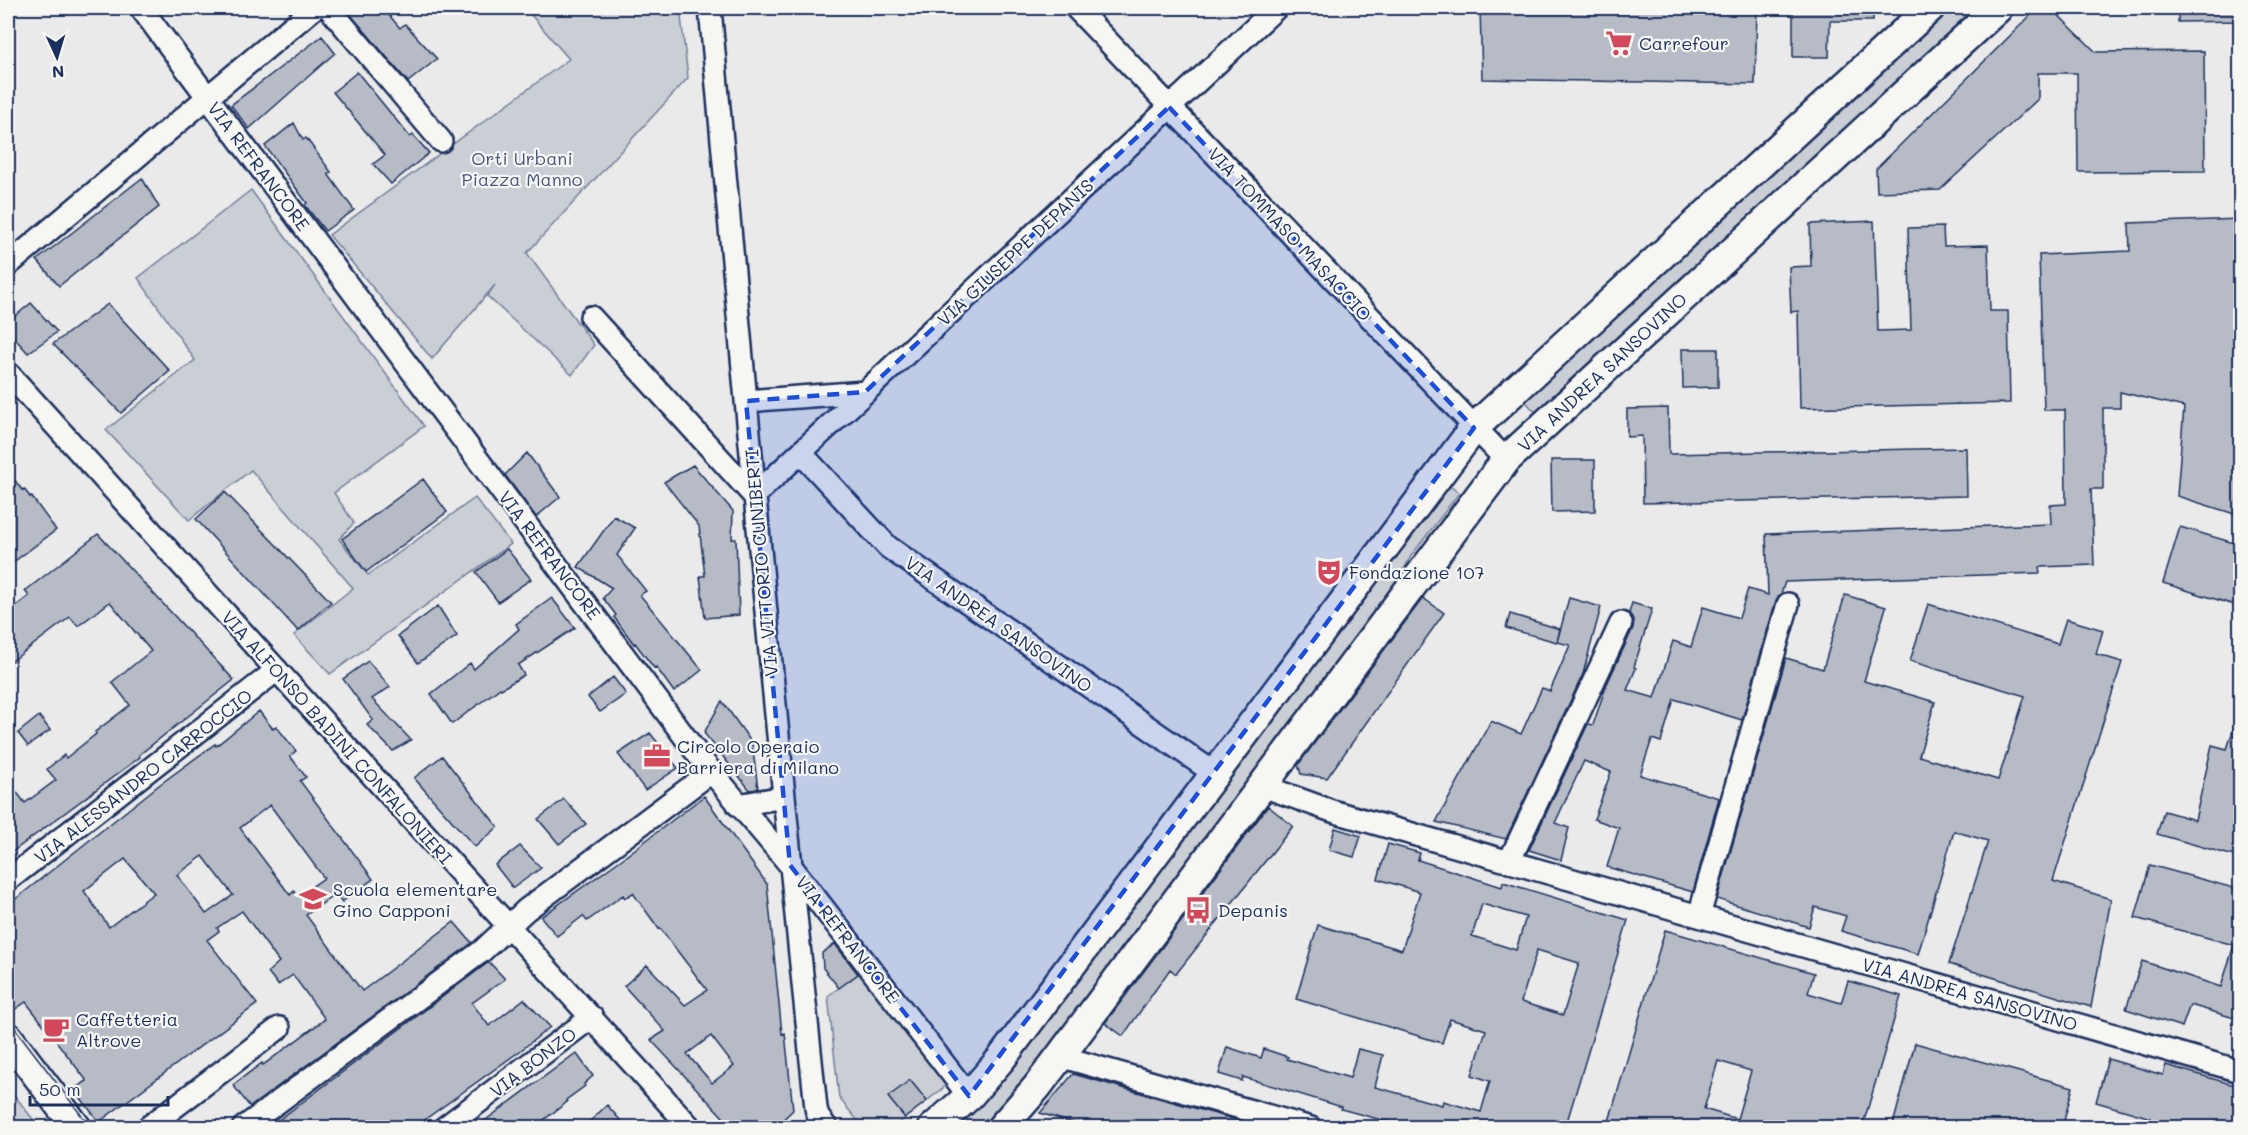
<svg xmlns="http://www.w3.org/2000/svg" width="2248" height="1135" viewBox="0 0 2248 1135" font-family="Mali,sans-serif">
<style>
.green{fill:#caced5;stroke:#727e9a;stroke-width:1.5}
.building{fill:#b6bbc6;stroke:#1b2f5e;stroke-width:1.5;fill-rule:evenodd}
.lines{fill:none;stroke-linecap:round;stroke-linejoin:round}
.street-casing{stroke:#1b2f5e;stroke-width:26}
.secondary-casing{stroke:#1b2f5e;stroke-width:33}
.street{stroke:#f6f6f2;stroke-width:21}
.secondary{stroke:#f6f6f2;stroke-width:28}
.tram{stroke:#1b2f5e;stroke-width:1.5}
.marked{fill:#1d4ed8;fill-opacity:0.2;stroke:#1d4ed8;stroke-width:4.5;stroke-dasharray:12 8;stroke-linejoin:round}
.labels{text-anchor:middle;dominant-baseline:central;stroke-width:4.5;stroke-linejoin:round;paint-order:stroke}
.poi-label{font-size:18px;fill:#1b2f5e;stroke:#f6f6f2;text-anchor:start}
.park-label{font-size:18px;fill:#47577c;stroke:#f6f6f2}
.street-label{font-size:18px;fill:#1b2f5e;stroke:#f6f6f2}
</style>
<rect width="100%" height="100%" fill="#e9eae9"/>
<filter id="ink" filterUnits="userSpaceOnUse"><feTurbulence type="fractalNoise" baseFrequency=".0167" numOctaves="2"/><feDisplacementMap in="SourceGraphic" scale="12" xChannelSelector="R" yChannelSelector="G"/><feConvolveMatrix kernelMatrix="1 2 1 2 8 2 1 2 1" color-interpolation-filters="sRGB"/></filter>
<g filter="url(#ink)">
<!-- green -->
<path class="green" d="M525 8H680L688 78 527 253 594 345 572 375 487 296 495 285 432 359 329 235 569 59Z
M1949 8H1983L1540 417 1524 400Z
M251 190 424 426 334 493 354 523 339 539 368 575 475 498 511 544 330 674 294 635 353 588 251 470 189 520 106 430 195 360 138 278Z
M1447 484 1459 493 1411 556 1386 604 990 1127 954 1128 978 1108 995 1087Z
M864 969 948 1084 894 1127H863L839 1098 828 996Z
M8 1087 39 1127H8Z"/>
<!-- building -->
<path class="building" d="M345 8H383L400 28 405 24 437 59 408 82Z
M1480 8H1757L1755 84 1482 79Z
M1793 8H1873V21H1830L1829 57H1793Z
M2038 8H2051L2096 52 2204 51 2205 171 2078 172 2077 73H2038V99L1940 190 1877 192 1876 169Z
M2178 8H2241V21L2178 22Z
M322 36 335 53 249 129 231 105Z
M357 72 410 137 413 135 429 153 391 184 373 164 385 155 333 92Z
M294 123 303 140 306 138 331 172 328 174 354 210 325 231 305 205 307 203 265 146Z
M142 178 159 207 59 286 37 260Z
M2241 219V516L2177 496 2184 407 2120 392V408H2103V489H2091L2094 565 2039 567 2040 573 1785 582 1781 594 1776 600 1742 720 1674 699 1661 742 1652 739 1640 775 1719 798 1693 892 1607 867 1619 828 1594 819 1611 772 1584 761 1555 823 1569 828 1561 860 1529 850 1588 724 1593 725 1606 686 1633 628 1634 621 1629 613 1632 603 1652 609 1634 667 1636 668 1627 690 1655 698 1673 641 1691 647 1703 607 1739 618 1748 589 1768 595 1766 534 2051 524 2050 505 2066 504 2065 410H2044L2039 255 2130 251 2129 223Z
M1874 221 1878 331 1911 330 1908 228 1943 227 1944 246 1988 245 1990 311H2008L2010 403 1800 408 1798 311 1791 312 1789 267 1811 266 1810 224Z
M31 303 57 332 28 353 8 331V322Z
M108 304 170 371 121 413 53 344Z
M1682 349H1718V387L1683 388Z
M1668 408 1669 454 1966 448 1967 496 1643 503 1642 436 1627 437V409Z
M527 453 560 497 536 517 505 475Z
M1551 460H1595V511L1552 512Z
M693 465 733 511 732 539H736L739 615 705 618 700 576H705L699 526 664 482Z
M8 471 22 490 24 489 30 497 31 496 56 530 8 566Z
M423 479 447 512 366 572 342 539Z
M225 492 331 602 298 631 196 519Z
M614 516 635 528 617 555 646 591 640 595 702 670 674 692 656 667 654 668 635 643 634 644 614 617 616 615 603 598 612 588 578 567Z
M2180 527 2241 545V607L2163 583Z
M98 534 234 680 139 755 140 757 8 855V781L25 803 56 780 47 769 64 755 66 758 96 734 95 732 130 705 112 682 151 651 110 602 78 626 70 617 8 664V612L29 596 25 591Z
M507 549 531 579 498 602 476 572Z
M1845 595 1886 607 1864 681 1935 702 1919 756 1998 780 2025 696 1910 661 1928 604 2058 644 2066 619 2103 630 2096 654 2122 662 2053 881 2111 899 2091 1007 1949 964 1988 841 1954 831 1918 954 1841 931 1846 916 1815 907 1809 927 1717 899 1786 658 1823 669Z
M552 598 575 628 518 665 524 675 501 689 500 688 452 724 431 694 470 663 474 669 519 629 516 624Z
M1423 598 1444 613 1327 778 1301 774 1298 765Z
M1569 598 1601 607 1583 674 1506 839 1436 822 1491 721 1521 734 1542 688 1550 691 1570 645 1557 642Z
M438 606 457 636 418 663 398 636Z
M1510 614 1560 629 1557 642 1506 628Z
M368 661 390 687 372 699 411 740 393 751 367 725 373 720 343 679Z
M613 677 626 694 600 712 588 697Z
M722 701 752 743 758 789 750 790 704 733Z
M259 711 273 729 276 726 296 751 290 756 306 777 300 781 373 879 342 902 336 894 306 915 362 991 454 922 472 943 250 1107 233 1085 262 1063 263 1065 325 1019 293 975 278 985 268 972 279 962 242 911 217 928 219 931 207 940 257 1004 99 1122 74 1089 87 1081 26 1002 8 1014V905L159 785 215 744 216 746ZM270 805 324 878 298 896 294 891 290 895 240 828ZM203 856 233 895 206 914 177 875ZM125 859 154 893 109 927 84 891Z
M39 716 50 730 28 746 18 733Z
M2237 718H2241V789L2232 824 2241 825V858L2157 834 2164 811 2195 820 2212 745 2227 749Z
M650 733 678 768 645 790 618 754Z
M442 756 498 827 475 847 414 778Z
M704 796 767 884 782 1034 785 1033 793 1110 774 1128H712L723 1117 651 1040 665 1031 624 986 647 965 685 1005 707 990 660 928 659 929 633 893 625 898 623 895 587 921 583 916 557 936 541 917 622 859ZM711 1036 734 1066 712 1083 687 1054Z
M564 799 586 824 559 844 538 819Z
M1268 806 1293 826 1176 974 1170 969 1123 1036 1105 1023Z
M1335 828 1361 836 1354 857 1329 850Z
M1388 844 1420 853 1418 860 1502 887 1503 882 1628 920 1565 1128H1411L1341 1109 1342 1107 1243 1077 1242 1081 1219 1074 1227 1047 1261 1058 1264 1049 1288 1057 1287 1059 1350 1078 1358 1049 1383 1055 1375 1087 1442 1105 1443 1101 1481 1112 1490 1081 1472 1075 1486 1030 1450 1019 1442 1043 1296 999 1318 925 1402 950 1420 892 1378 879ZM1482 904 1526 917 1516 950 1472 936ZM1537 950 1579 963 1563 1015 1521 1002Z
M520 846 541 868 513 888 495 865Z
M2150 865 2241 890V1020L2190 1005 2182 1027 2126 1009 2142 961 2221 987 2234 945 2135 918Z
M1665 930 1814 973 1808 993 1841 1003 1848 981 1901 996 1862 1128H1607ZM1718 1061 1751 1071 1737 1119 1704 1109Z
M835 944 858 974 839 988 823 968 822 953Z
M489 962 505 979 472 1003 489 1026 524 999 550 1027 520 1051 413 1128H268Z
M1915 1043 2073 1087 2062 1128H1892Z
M576 1053 593 1076 584 1084 585 1086 566 1100 567 1102 533 1128H475Z
M2108 1059 2163 1075 2166 1065 2241 1087V1128H2148L2151 1118 2096 1102Z
M1073 1074 1255 1125V1128H1146L1123 1121 1120 1128H1089L1040 1113Z
M910 1080 927 1101 905 1118 888 1097Z
M607 1105 627 1128H583Z"/>
<g class="lines">
<defs>
<path id="street" d="M141 8 705 764 790 865 969 1096
M329 8 441 141
M710 8C743 375 777 741 816 1108L818 1117 827 1128
M1076 8 1506 460
M8 265 314 8
M591 317 754 496 1276 8
M8 373 691 1128
M746 401 865 392
M801 453 888 547 1214 773
M1263 786 1332 811 2240 1071
M738 805 784 797
M1509 862 1621 623
M8 880 277 670
M1699 916 1788 604
M1059 1056 1311 1128
M147 1128 279 1028
M243 1128 482 951 526 910 711 772
M444 1128 592 1017"/>
<path id="secondary" d="M8 1037 77 1128
M933 1128 969 1096 1001 1059 1474 428 1930 8
M1001 1128 1037 1087 1506 460 1998 8"/>
</defs>
<!-- street casing -->
<use href="#street" class="street-casing"/>
<!-- secondary casing -->
<use href="#secondary" class="secondary-casing"/>
<!-- street -->
<use href="#street" class="street"/>
<!-- secondary -->
<use href="#secondary" class="secondary"/>
<!-- tram -->
<path class="tram" d="M8 1019 91 1128"/>
</g>
</g>
<!-- marked area -->
<path class="marked" d="M1169 107 1474 428 969 1096 790 865 746 401 865 392Z"/>
<!-- icons -->
<defs>
<symbol id="supermarket-bare" viewBox="-9 -9 18 18"><path d="M-6-5.5h2.5l.6 2H6L4.5 2H-2.5L-4.4-4H-6ZM-1.5 3.2a1.3 1.3 0 1 0 .1 0ZM3 3.2a1.3 1.3 0 1 0 .1 0Z" fill="#d1495b" stroke="#f6f6f2" stroke-width="2.5" paint-order="stroke"/></symbol>
<symbol id="theatre-bare" viewBox="-9 -9 18 18"><path d="M-5-5.5Q0-4 5-5.5V0Q5 5 0 6Q-5 5-5 0ZM-3.3-2.5H-1v1.5H-3.3ZM1-2.5H3.3v1.5H1ZM-2.8 1Q0 5.5 2.8 1Z" fill="#d1495b" stroke="#f6f6f2" stroke-width="2.5" paint-order="stroke"/></symbol>
<symbol id="office-bare" viewBox="-9 -9 18 18"><path d="M-6-3h4V-5.5h4V-3h4V5H-6ZM-1-4.5V-3h2v-1.5ZM-6 0V1H6V0Z" fill="#d1495b" stroke="#f6f6f2" stroke-width="2.5" paint-order="stroke"/></symbol>
<symbol id="school-bare" viewBox="-9 -9 18 18"><path d="M0-5L7-2L0 1L-7-2ZM-4 1L0 2.5L4 1V4Q0 6-4 4Z" fill="#d1495b" stroke="#f6f6f2" stroke-width="2.5" paint-order="stroke"/></symbol>
<symbol id="bus-bare" viewBox="-9 -9 18 18"><path d="M-5-6H5V4H4V6H2V4H-2V6H-4V4H-5ZM-3.5-4V0h7V-4ZM-3.5 1.2v1.5H-2V1.2ZM2 1.2v1.5H3.5V1.2Z" fill="#d1495b" stroke="#f6f6f2" stroke-width="2.5" paint-order="stroke"/></symbol>
<symbol id="cafe-bare" viewBox="-9 -9 18 18"><path d="M-5.5-4.5H6V0H3Q3 3.5 0 3.5H-2.5Q-5.5 3.5-5.5 0ZM3-3.2v2h1.7v-2ZM-6 4.5H4V6H-6Z" fill="#d1495b" stroke="#f6f6f2" stroke-width="2.5" paint-order="stroke"/></symbol>
</defs>
<g fill-rule="evenodd">
<use href="#supermarket-bare" x="1600" y="24" width="38" height="38"/>
<use href="#theatre-bare" x="1310" y="553" width="38" height="38"/>
<use href="#office-bare" x="638" y="737" width="38" height="38"/>
<use href="#school-bare" x="294" y="880" width="38" height="38"/>
<use href="#bus-bare" x="1179" y="891" width="38" height="38"/>
<use href="#cafe-bare" x="37" y="1010" width="38" height="38"/>
</g>
<g class="labels">
<!-- poi labels -->
<g class="poi-label">
<text x="1639" y="43">Carrefour</text>
<text x="1349" y="572">Fondazione 107</text>
<text x="677" y="746">Circolo Operaio<tspan x="677" dy="21">Barriera di Milano</tspan></text>
<text x="333" y="889">Scuola elementare<tspan x="333" dy="21">Gino Capponi</tspan></text>
<text x="1218" y="910">Depanis</text>
<text x="76" y="1019">Caffetteria<tspan x="76" dy="21">Altrove</tspan></text>
</g>
<!-- park labels -->
<g class="park-label">
<text x="522" y="158">Orti Urbani<tspan x="522" dy="21">Piazza Manno</tspan></text>
</g>
<!-- street labels -->
<g class="street-label">
<text transform="translate(259 166) rotate(53)">VIA REFRANCORE</text>
<text transform="translate(1290 234) rotate(47)">VIA TOMMASO MASACCIO</text>
<text transform="translate(1015 252) rotate(-43)">VIA GIUSEPPE DEPANIS</text>
<text transform="translate(1602 372) rotate(-43)">VIA ANDREA SANSOVINO</text>
<text transform="translate(550 555) rotate(53)">VIA REFRANCORE</text>
<text transform="translate(761 563) rotate(-95)">VIA VITTORIO CUNIBERTI</text>
<text transform="translate(999 624) rotate(35)">VIA ANDREA SANSOVINO</text>
<text transform="translate(337 737) rotate(48)">VIA ALFONSO BADINI CONFALONIERI</text>
<text transform="translate(143 776) rotate(-38)">VIA ALESSANDRO CARROCCIO</text>
<text transform="translate(848 939) rotate(52)">VIA REFRANCORE</text>
<text transform="translate(1970 994) rotate(16)">VIA ANDREA SANSOVINO</text>
<text transform="translate(533 1062) rotate(-37)">VIA BONZO</text>
</g>
</g>
<!-- margin -->
<rect width="2248" height="1135" fill="none" stroke="#f6f6f2" stroke-width="30"/>
<rect x="15" y="15" width="2218" height="1105" fill="none" stroke="#1b2f5e" stroke-width="2" filter="url(#ink)"/>
<!-- north arrow -->
<g transform="translate(57 57) rotate(176)" stroke="#f6f6f2" stroke-width="4.5" paint-order="stroke">
<path d="M0-4.5L10 22L0 15L-10 22Z" fill="#1b2f5e"/>
<text y="-9" font-size="16" font-weight="bold" text-anchor="middle" fill="#1b2f5e">N</text>
</g>
<!-- scale -->
<path d="M30 1096v9h138v-9" fill="none" stroke="#1b2f5e" stroke-width="3"/>
<text x="39" y="1096" font-size="18" fill="#1b2f5e" stroke="#f6f6f2" stroke-width="4.5" paint-order="stroke">50 m</text>
</svg>
